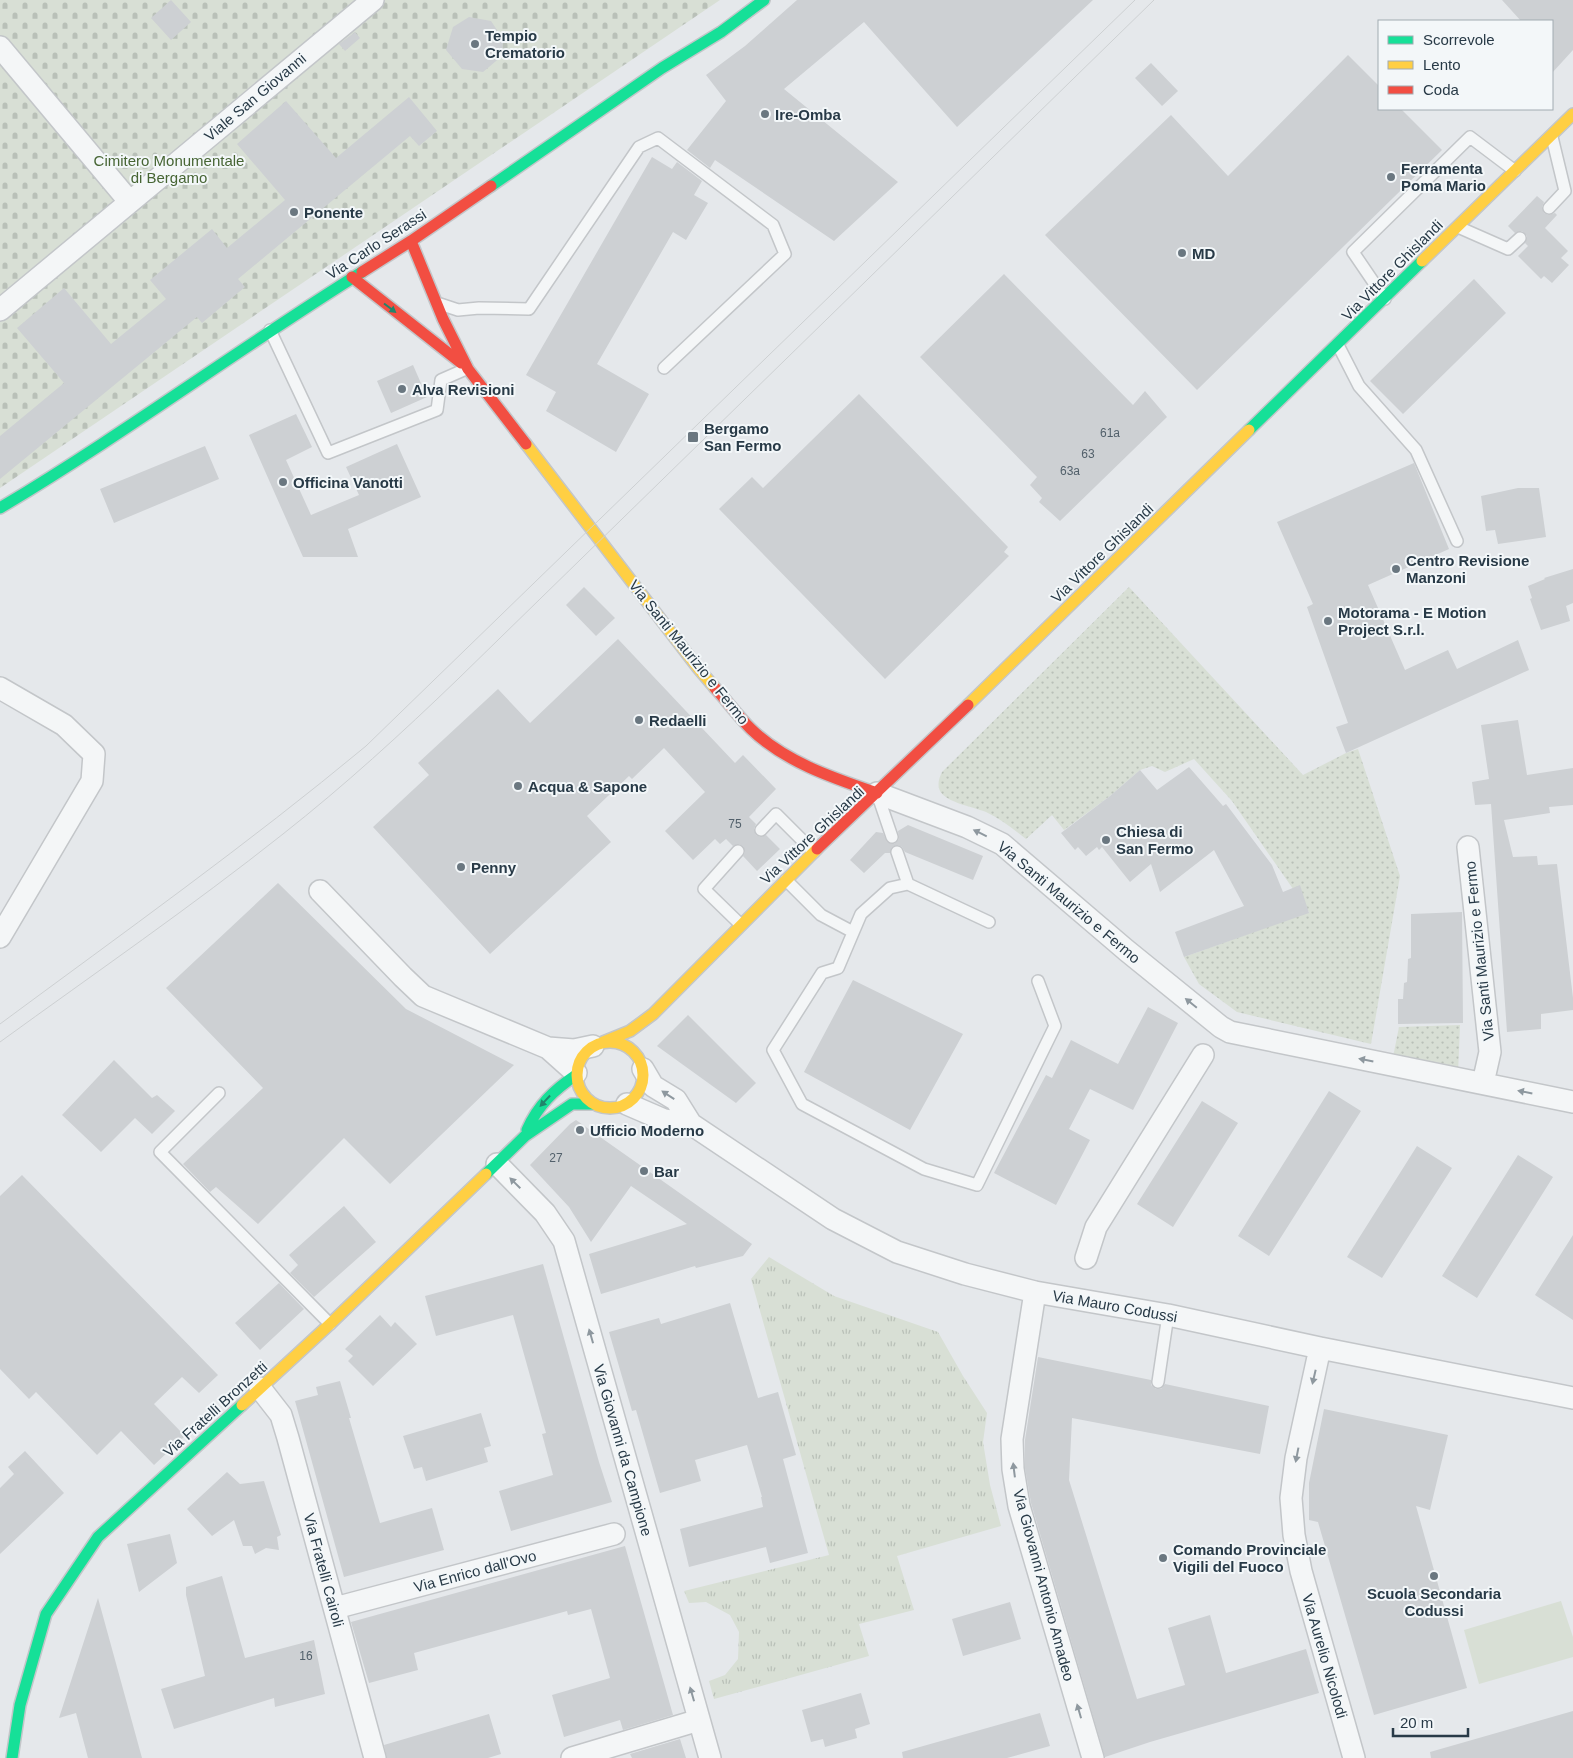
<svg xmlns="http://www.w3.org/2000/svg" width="1573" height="1758" viewBox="0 0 1573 1758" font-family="Helvetica,sans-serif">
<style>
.grass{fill:url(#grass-dots)}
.cemetery{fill:url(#cemetery-stones)}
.park{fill:url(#park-tufts)}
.pitch{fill:#d8dfd5}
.building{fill:#cdd0d3}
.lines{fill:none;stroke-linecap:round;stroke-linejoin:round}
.lane-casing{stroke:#c3c6c9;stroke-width:14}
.street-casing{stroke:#c3c6c9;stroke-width:24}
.fast-casing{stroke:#c3c6c9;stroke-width:14}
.slow-casing{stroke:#c3c6c9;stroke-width:14}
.jam-casing{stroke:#c3c6c9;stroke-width:14}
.lane{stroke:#f4f6f7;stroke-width:11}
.street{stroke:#f4f6f7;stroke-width:21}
.fast{stroke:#16e098;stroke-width:11}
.slow{stroke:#ffcf43;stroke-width:11}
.jam{stroke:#f24e42;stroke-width:11}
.tram{stroke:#cdd0d2;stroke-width:1}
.oneway{fill:#20856b}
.oneway2{fill:#8e989f}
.poi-dot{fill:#6a7780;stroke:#f3f7f9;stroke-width:2}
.labels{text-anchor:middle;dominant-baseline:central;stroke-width:4;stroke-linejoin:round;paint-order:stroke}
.number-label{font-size:12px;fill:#52606b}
.poi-label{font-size:15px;font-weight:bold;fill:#283a47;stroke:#f3f7f9;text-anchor:start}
.street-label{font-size:15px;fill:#283a47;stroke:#f3f7f9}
.park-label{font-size:15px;fill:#476534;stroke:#f3f7f9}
</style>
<defs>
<pattern id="grass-dots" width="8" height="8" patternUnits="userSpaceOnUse" patternTransform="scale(1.25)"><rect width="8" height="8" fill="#d8dfd5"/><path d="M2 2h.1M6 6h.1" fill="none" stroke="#b9c0b8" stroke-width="1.8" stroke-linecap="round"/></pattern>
<pattern id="cemetery-stones" width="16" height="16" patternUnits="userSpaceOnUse" patternTransform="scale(1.25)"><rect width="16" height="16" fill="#d8dfd5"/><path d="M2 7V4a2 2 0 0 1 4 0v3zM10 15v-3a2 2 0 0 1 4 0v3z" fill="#b9c0b8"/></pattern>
<pattern id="park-tufts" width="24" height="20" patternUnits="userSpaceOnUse" patternTransform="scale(1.25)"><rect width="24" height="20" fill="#d8dfd5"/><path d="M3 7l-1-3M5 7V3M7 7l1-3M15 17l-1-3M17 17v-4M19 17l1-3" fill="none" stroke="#b9c0b8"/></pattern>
</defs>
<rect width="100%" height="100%" fill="#e5e8eb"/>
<!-- grass -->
<path class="grass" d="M1129 587 1303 775 1346 753 1358 749 1400 876 1371 1044 1237 1012 1199 984 1184 957 1309 912 1232 801 1194 759 1165 772 1152 766 1140 770 1110 796 1064 830 1052 815 1026 839C1013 829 1001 819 986 812 974 807 947 803 940 791 937 784 939 778 942 772Z
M1460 1025 1458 1074 1392 1062 1399 1027Z"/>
<!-- cemetery -->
<path class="cemetery" d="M0 0H720L0 488Z"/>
<!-- park -->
<path class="park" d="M769 1257 834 1296 938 1332 963 1376 987 1413 983 1442 990 1485 1001 1526 897 1556 914 1610 859 1624 869 1656 714 1699 709 1681 725 1675 738 1659 739 1632 730 1615 706 1602 689 1603 684 1591 829 1555 751 1279Z"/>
<!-- pitch -->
<path class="pitch" d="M1561 1601 1573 1637V1657L1479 1684 1464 1630Z"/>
<!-- building -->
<path class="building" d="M171 0 191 22 171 40 151 18Z
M797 0H1093L957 127 864 22 784 89 898 182 834 241 715 160 710 168 687 150 726 101 706 75 745 46Z
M1502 0H1573V50L1552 73V21H1521Z
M469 17 491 21 503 39 502 56 483 72 462 69 446 50 453 27Z
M355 32 360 38 345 51 339 44Z
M1348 55 1379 86V109H1401L1442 150 1197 390 1045 235 1171 115 1228 176Z
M1151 63 1178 91 1162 106 1135 78Z
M409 97 437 131 419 146 410 136 238 279 245 287 202 323 197 317 0 479V436L64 383 17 328 64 288 111 344 166 299 150 280 212 229 227 248 285 200 237 144 286 101 336 158Z
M652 157 672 169 677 162 702 181 694 195 708 203 686 240 673 232 597 364 649 394 616 452 546 411 556 392 526 375Z
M1537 196 1544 202 1542 207 1544 213 1548 215 1555 213 1557 215 1545 228 1568 251 1561 258 1569 265 1552 283 1544 276 1541 279 1518 256 1528 246 1525 243 1527 236 1522 231 1515 233 1508 226Z
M1004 274 1133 405 1145 391 1167 417 1060 521 1039 502 1042 498 1030 485 1037 477 920 357Z
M1474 279 1506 313 1403 414 1370 381Z
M413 365 427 397 391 413 377 381Z
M859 394 1008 547 1004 552 1009 556 885 679 719 509 752 477 763 488Z
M296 414 312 447 286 460 311 515 359 495 346 467 397 444 421 497 348 529 358 557H303L249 435Z
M205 446 219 479 114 523 100 489Z
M1414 463 1449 549 1368 585 1405 670 1448 650 1457 669 1518 640 1529 670 1346 753 1336 727 1348 723 1307 607 1313 604 1277 522Z
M1518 488H1539L1546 537 1498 544 1495 530 1486 531 1481 496Z
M1573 569V603L1566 606 1570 621 1541 630 1530 599 1532 598 1528 586 1545 579 1544 578Z
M584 587 615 618 596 636 566 605Z
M618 639 735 763 743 755 776 789 749 817 756 824 754 829 756 835 760 837 766 835 780 849 757 871 743 856 745 852 743 846 739 844 733 846 726 839 720 844 715 839 693 860 665 831 705 792 664 748 632 779 629 776 587 816 611 842 490 954 373 827 429 775 418 763 498 689 530 723Z
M1518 720 1527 775 1573 768V805L1549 807 1550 813 1504 820 1513 857 1537 856 1538 865 1557 864 1573 998V1010L1541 1014V1029L1507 1032 1491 804 1475 805 1472 782 1489 779 1481 725Z
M1189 767 1223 806 1226 804 1272 865 1283 892 1300 885 1309 913 1184 957 1175 932 1244 906 1214 850 1160 892 1151 864 1130 882 1102 847 1099 850 1097 847 1086 856 1078 847 1075 850 1061 833 1110 796 1140 770 1157 790Z
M908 825 983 856 973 880 905 852 902 847 898 845 892 847 890 853H885L864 873 850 860 876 832 883 833 887 842 894 844 899 839 898 831Z
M278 883 406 1009 514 1065 390 1184 344 1138 258 1224 216 1187 210 1192 183 1164 263 1088 166 988Z
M1462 912 1463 1023 1398 1024V999H1403L1404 983 1407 982 1408 959 1411 958V914Z
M853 980 963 1034 910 1130 804 1072Z
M1148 1007 1178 1023 1133 1110 1090 1089 1069 1129 1090 1140 1056 1205 994 1173 1046 1075 1052 1078 1071 1040 1118 1064Z
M688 1015 756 1083 736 1103 657 1046Z
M114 1060 152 1098 157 1095 175 1111 152 1134 135 1118 101 1152 62 1115Z
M1329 1091 1361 1111 1269 1256 1238 1236Z
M1202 1101 1238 1123 1173 1227 1137 1204Z
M576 1120 752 1244 743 1256 696 1268 695 1266 601 1294 589 1254 687 1224 631 1186 591 1242 569 1207 530 1165 570 1124Z
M1417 1146 1452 1168 1382 1278 1347 1257Z
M1518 1155 1553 1177 1477 1298 1442 1276Z
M22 1175 218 1375 199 1393 182 1377 154 1404 185 1436 154 1465 121 1431 97 1455 36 1392 29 1399 0 1369V1196Z
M344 1206 376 1242 314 1297 290 1273 298 1265 289 1255Z
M1573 1235V1320L1535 1295Z
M543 1264 599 1462 612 1502 511 1531 499 1491 553 1475 542 1434 546 1433 513 1315 436 1336 425 1296Z
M279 1283 304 1309 260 1350 235 1323Z
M730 1303 758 1398 778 1392 796 1455 783 1459 808 1553 770 1563 766 1547 689 1567 680 1529 763 1507 761 1497H762L747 1445 695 1460 701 1481 660 1493 636 1410 632 1411 609 1332 659 1318 661 1324Z
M380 1315 391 1327 395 1322 417 1344 373 1386 348 1361 353 1356 345 1349Z
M1038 1357 1151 1380V1385L1156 1389H1161L1165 1384 1269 1406 1260 1454 1072 1418 1069 1480 1137 1699 1185 1685 1168 1628 1210 1615 1226 1673 1306 1649 1319 1693 1150 1742 1105 1757 1031 1503 1025 1468V1440Z
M340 1381 351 1418H349L380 1523 432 1508 444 1550 344 1577 295 1401 318 1395 316 1387Z
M1324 1409 1448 1435 1430 1510 1416 1506 1467 1688 1374 1715 1318 1522 1309 1520V1483Z
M481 1413 491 1446 484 1448 488 1462 426 1481 422 1467 414 1469 403 1436Z
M25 1451 64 1493 0 1554V1488L14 1474 8 1467Z
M227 1472 240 1484 264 1481 281 1535 277 1537 279 1550 266 1548 255 1554 252 1546H243L234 1520 212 1536 187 1509Z
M170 1534 177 1563 139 1592 127 1544Z
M625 1546 673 1715 623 1730 620 1720 564 1737 552 1695 610 1678 591 1609 568 1615 567 1611 414 1653 418 1670 369 1683 351 1622Z
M222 1576 245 1658 314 1640 325 1694 275 1707 274 1698 174 1729 161 1689 205 1676 186 1595V1587Z
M98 1598 142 1758H88L76 1713 59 1718Z
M1010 1602 1021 1639 963 1656 952 1619Z
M861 1693 870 1724 855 1729 857 1738 825 1747 823 1739 811 1742 802 1710Z
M1573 1711V1758H1431L1430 1752Z
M1040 1713 1050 1746 1007 1758H903L902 1752Z
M489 1714 501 1754 488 1758H387L384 1745Z
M680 1739 686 1758H632L630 1754Z"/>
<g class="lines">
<defs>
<path id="lane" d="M1549 208 1565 191 1552 137
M1458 227 1508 249 1520 238
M1385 299 1353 252 1470 137 1515 171
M440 304 458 310 479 308 529 309 639 147 658 138 773 225 785 254 664 368
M270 330 328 453 437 410 441 380 466 369
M1338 345 1359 386 1416 450 1457 541
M877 793 892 837
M761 830 776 814 814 852
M738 851 704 889 740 924
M897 852 908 884
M786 880 821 915 853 932
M989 922 908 884 890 888 861 914 838 968 822 973 773 1050 802 1104 924 1169 977 1185 1055 1026 1038 981
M219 1093 160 1152 330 1324
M1158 1382 1168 1315"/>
<path id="street" d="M0 47 129 201
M0 310 373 0
M0 688 64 725 94 754 92 781 0 937
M877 793 967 827 1002 844 1126 950 1221 1027 1230 1032 1573 1102
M1468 847 1490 1052 1483 1083
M320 891 403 977 423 996 548 1048 576 1073
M548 1048 574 1050 593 1046
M643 1069 653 1086 676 1100 691 1124 833 1219 897 1252 965 1274 1035 1292 1168 1315 1320 1348 1573 1398
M627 1104 664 1120 691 1124
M497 1164 545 1213 564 1241 710 1758
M1086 1258 1096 1227 1203 1055
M1035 1292 1012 1439 1013 1469 1019 1506 1093 1758
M1320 1348 1296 1458 1291 1498 1294 1535 1301 1571 1354 1758
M260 1388 281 1415 288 1438 375 1758
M335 1608 614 1534
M572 1758 699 1720"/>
<path id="fast" d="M491 186 662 68 721 32 764 0
M1249 430 1422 261
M0 508C124 434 240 348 362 272
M527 1130C538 1105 554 1090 576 1075
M486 1174 525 1136 572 1104H593
M12 1758 20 1705 46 1614 98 1537 242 1405"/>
<path id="slow" d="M1422 261 1573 114
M526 444 698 668 715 688
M968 705 1249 430
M577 1075a33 33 0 1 1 66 0a33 33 0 1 1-66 0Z
M603 1042 630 1031 653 1014 817 849
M242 1405 330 1324 486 1174"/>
<path id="jam" d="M411 241 443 319 468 369 526 444
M362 272 411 241 491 186
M352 277 461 363
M715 688C727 701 738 716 751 729 785 762 833 778 877 793
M817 849 968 705"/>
</defs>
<!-- lane casing -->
<use href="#lane" class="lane-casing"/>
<!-- street casing -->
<use href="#street" class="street-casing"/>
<!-- fast casing -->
<use href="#fast" class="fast-casing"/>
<!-- slow casing -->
<use href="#slow" class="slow-casing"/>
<!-- jam casing -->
<use href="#jam" class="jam-casing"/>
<!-- lane -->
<use href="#lane" class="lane"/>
<!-- street -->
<use href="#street" class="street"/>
<!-- fast -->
<use href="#fast" class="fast"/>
<!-- slow -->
<use href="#slow" class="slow"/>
<!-- jam -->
<use href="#jam" class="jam"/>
<!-- tram -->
<path class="tram" d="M0 1024C123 933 248 844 366 746L1135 0
M0 1042C95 973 191 907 283 834 344 786 402 733 458 679L1154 0"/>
</g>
<!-- one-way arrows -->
<defs><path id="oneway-solid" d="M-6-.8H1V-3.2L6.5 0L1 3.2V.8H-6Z" transform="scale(1.25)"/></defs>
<g class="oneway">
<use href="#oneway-solid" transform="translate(390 308) rotate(37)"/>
<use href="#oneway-solid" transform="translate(545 1101) rotate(133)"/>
</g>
<g class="oneway2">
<use href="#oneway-solid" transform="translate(980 833) rotate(-154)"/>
<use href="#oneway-solid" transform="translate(1191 1003) rotate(-141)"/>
<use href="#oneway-solid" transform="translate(1366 1060) rotate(-169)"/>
<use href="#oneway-solid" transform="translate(1525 1092) rotate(-169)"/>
<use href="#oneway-solid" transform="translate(668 1095) rotate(-147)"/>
<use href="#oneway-solid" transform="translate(515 1183) rotate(-135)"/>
<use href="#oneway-solid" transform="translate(591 1336) rotate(-106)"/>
<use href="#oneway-solid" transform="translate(1314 1377) rotate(103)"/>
<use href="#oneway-solid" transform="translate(1297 1455) rotate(101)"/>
<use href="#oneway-solid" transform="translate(1014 1470) rotate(-97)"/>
<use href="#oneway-solid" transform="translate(692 1694) rotate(-106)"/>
<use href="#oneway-solid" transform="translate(1079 1711) rotate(-106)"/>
</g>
<!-- markers -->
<g class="poi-dot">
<circle cx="475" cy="44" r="5"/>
<circle cx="765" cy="114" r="5"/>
<circle cx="1391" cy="177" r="5"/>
<circle cx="294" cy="212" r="5"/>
<circle cx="1182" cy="253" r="5"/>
<circle cx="402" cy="389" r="5"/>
<rect x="687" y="431" width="12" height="12" rx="2.5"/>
<circle cx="283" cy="482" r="5"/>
<circle cx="1396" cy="569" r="5"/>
<circle cx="1328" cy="621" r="5"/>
<circle cx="639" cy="720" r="5"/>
<circle cx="518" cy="786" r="5"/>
<circle cx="1106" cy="840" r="5"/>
<circle cx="461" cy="867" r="5"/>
<circle cx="580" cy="1130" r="5"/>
<circle cx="644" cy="1171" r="5"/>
<circle cx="1163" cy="1558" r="5"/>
<circle cx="1434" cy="1576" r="5"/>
</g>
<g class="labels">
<!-- number labels -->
<g class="number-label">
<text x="1110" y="433">61a</text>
<text x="1088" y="454">63</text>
<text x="1070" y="471">63a</text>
<text x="735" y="824">75</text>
<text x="556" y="1158">27</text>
<text x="306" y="1656">16</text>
</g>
<!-- poi labels -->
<g class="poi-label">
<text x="485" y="35">Tempio<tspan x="485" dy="17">Crematorio</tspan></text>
<text x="775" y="114">Ire-Omba</text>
<text x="1401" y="168">Ferramenta<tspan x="1401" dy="17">Poma Mario</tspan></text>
<text x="304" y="212">Ponente</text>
<text x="1192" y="253">MD</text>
<text x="412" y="389">Alva Revisioni</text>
<text x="704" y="428">Bergamo<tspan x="704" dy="17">San Fermo</tspan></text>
<text x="293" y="482">Officina Vanotti</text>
<text x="1406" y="560">Centro Revisione<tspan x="1406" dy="17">Manzoni</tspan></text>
<text x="1338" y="612">Motorama - E Motion<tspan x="1338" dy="17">Project S.r.l.</tspan></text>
<text x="649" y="720">Redaelli</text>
<text x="528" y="786">Acqua &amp; Sapone</text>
<text x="1116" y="831">Chiesa di<tspan x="1116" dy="17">San Fermo</tspan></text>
<text x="471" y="867">Penny</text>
<text x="590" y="1130">Ufficio Moderno</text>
<text x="654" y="1171">Bar</text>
<text x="1173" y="1549">Comando Provinciale<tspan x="1173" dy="17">Vigili del Fuoco</tspan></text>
<text x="1434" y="1593" text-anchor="middle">Scuola Secondaria<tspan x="1434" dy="17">Codussi</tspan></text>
</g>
<!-- street labels -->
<g class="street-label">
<text transform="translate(255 97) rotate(-40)">Viale San Giovanni</text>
<text transform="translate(376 244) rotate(-33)">Via Carlo Serassi</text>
<text transform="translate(1392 270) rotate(-45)">Via Vittore Ghislandi</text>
<text transform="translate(1102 553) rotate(-44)">Via Vittore Ghislandi</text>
<text transform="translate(689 652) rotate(51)">Via Santi Maurizio e Fermo</text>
<text transform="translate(812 835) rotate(-43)">Via Vittore Ghislandi</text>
<text transform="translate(1069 902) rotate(40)">Via Santi Maurizio e Fermo</text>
<text transform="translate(1479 951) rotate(-96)">Via Santi Maurizio e Fermo</text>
<text transform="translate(1115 1306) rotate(10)">Via Mauro Codussi</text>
<text transform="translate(215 1409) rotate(-42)">Via Fratelli Bronzetti</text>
<text transform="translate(623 1450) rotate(74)">Via Giovanni da Campione</text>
<text transform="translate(324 1570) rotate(75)">Via Fratelli Cairoli</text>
<text transform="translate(475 1571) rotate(-15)">Via Enrico dall'Ovo</text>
<text transform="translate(1044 1585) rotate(75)">Via Giovanni Antonio Amadeo</text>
<text transform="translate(1325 1656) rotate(74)">Via Aurelio Nicolodi</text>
</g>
<!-- park labels -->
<g class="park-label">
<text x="169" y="160">Cimitero Monumentale<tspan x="169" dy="17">di Bergamo</tspan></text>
</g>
</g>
<!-- legend -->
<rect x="1378" y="20" width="175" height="90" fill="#f3f7f9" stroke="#a2abb2"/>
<rect x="1388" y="36" width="25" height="8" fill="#16e098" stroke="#a2abb2"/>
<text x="1423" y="45" font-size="15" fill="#283a47">Scorrevole</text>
<rect x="1388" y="61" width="25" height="8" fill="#ffcf43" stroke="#a2abb2"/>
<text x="1423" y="70" font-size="15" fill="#283a47">Lento</text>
<rect x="1388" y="86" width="25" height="8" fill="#f24e42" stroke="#a2abb2"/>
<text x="1423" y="95" font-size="15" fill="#283a47">Coda</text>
<!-- scale -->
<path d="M1393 1728v8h75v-8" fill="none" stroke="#283a47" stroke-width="2.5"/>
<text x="1400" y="1728" font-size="15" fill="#283a47" stroke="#f3f7f9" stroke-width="4" paint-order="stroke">20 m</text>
</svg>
